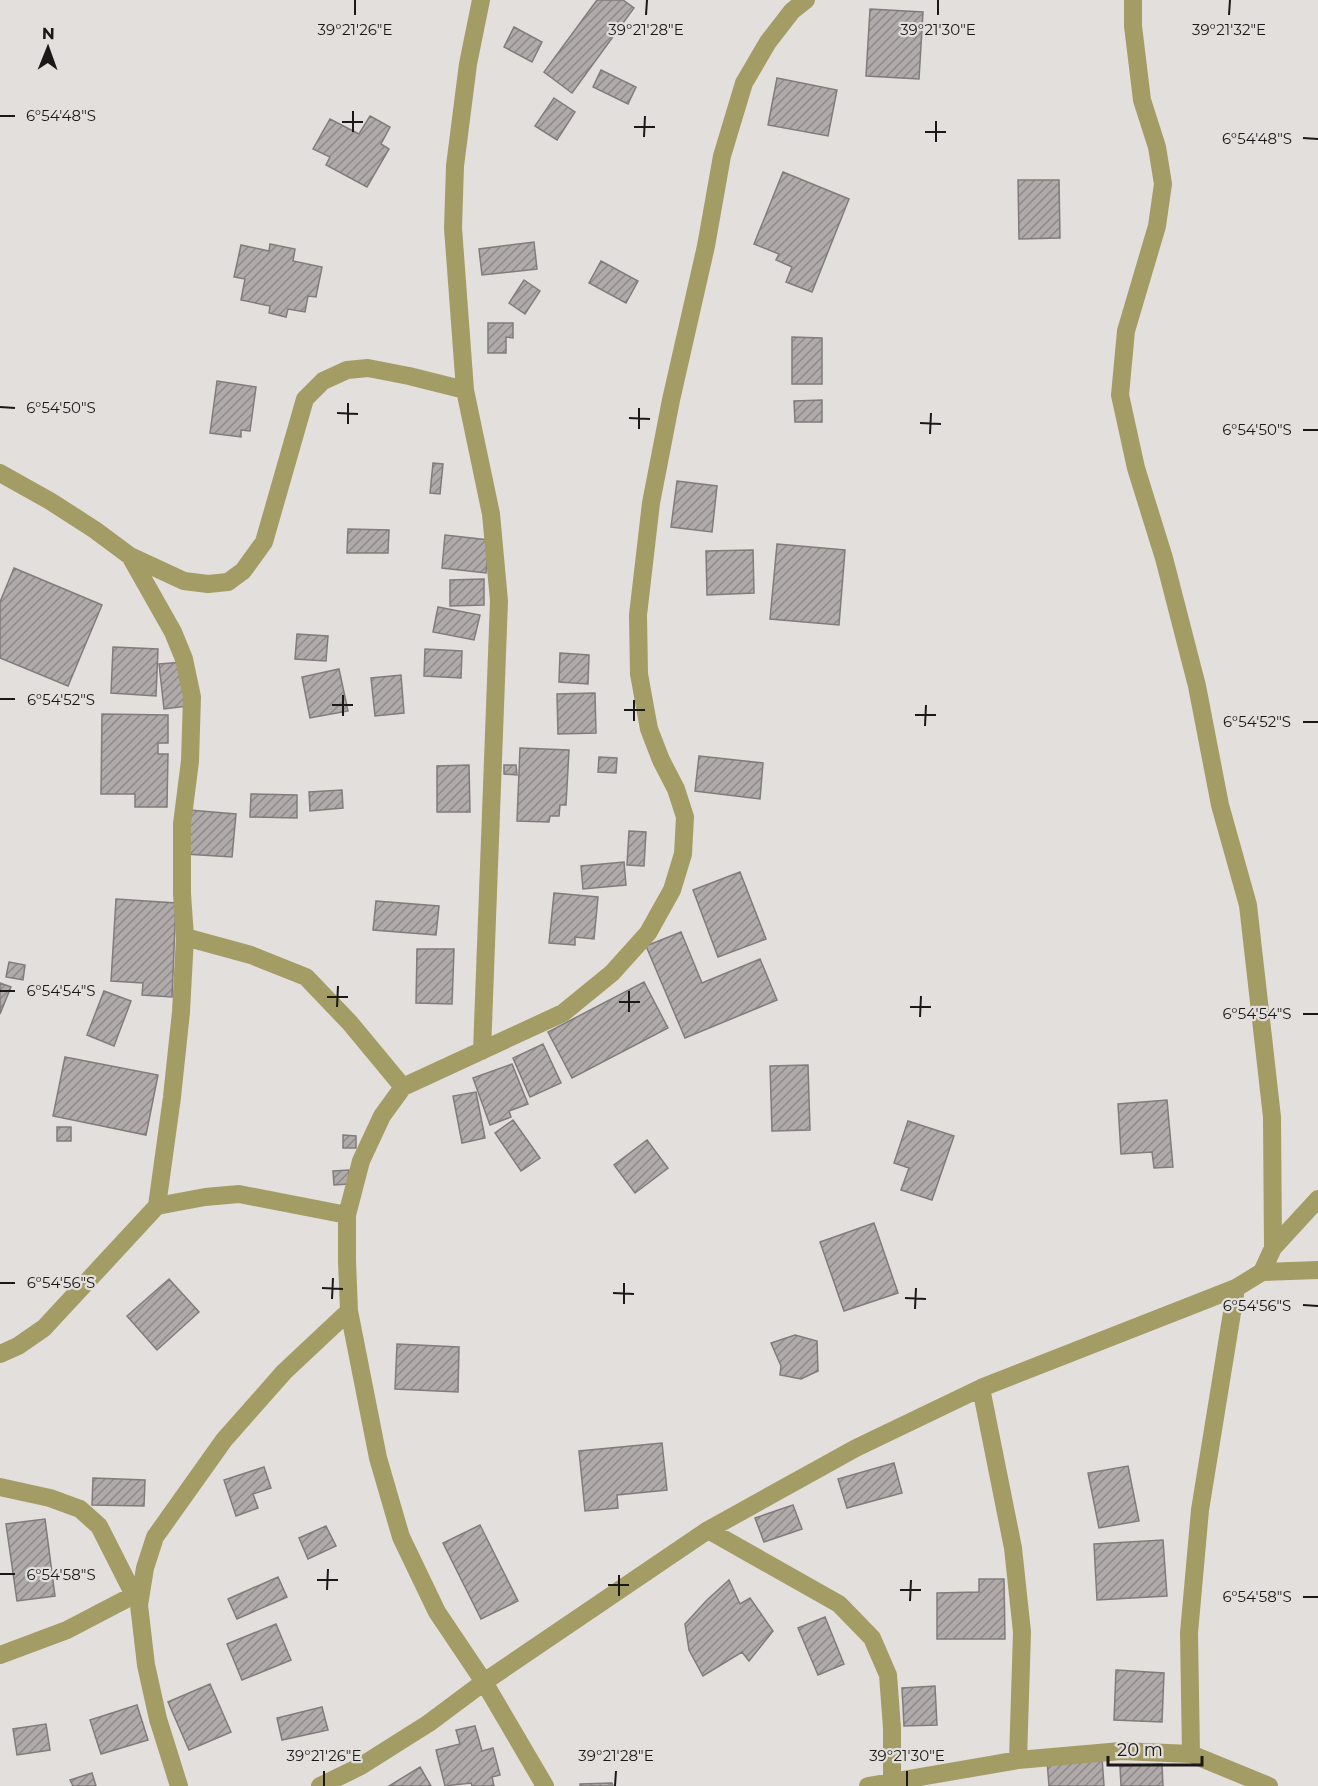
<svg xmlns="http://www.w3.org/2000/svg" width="1318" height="1786" viewBox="0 0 1318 1786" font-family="Montserrat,sans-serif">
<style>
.building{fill:url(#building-hatch);stroke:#817c7b;stroke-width:1.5}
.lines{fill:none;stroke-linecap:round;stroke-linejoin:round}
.minor{stroke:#a49c65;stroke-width:18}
.ticks{fill:none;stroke:#1a1917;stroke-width:2}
.ticks-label{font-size:15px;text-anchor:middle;fill:#1a1917;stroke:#e3dfdc;stroke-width:4.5;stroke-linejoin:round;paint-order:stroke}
</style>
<defs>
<pattern id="building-hatch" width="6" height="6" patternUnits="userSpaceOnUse" patternTransform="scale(1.5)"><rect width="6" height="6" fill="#b0abaa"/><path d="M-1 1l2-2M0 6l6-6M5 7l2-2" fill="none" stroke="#8e8a89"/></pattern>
</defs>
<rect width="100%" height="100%" fill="#e3dfdc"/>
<!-- building -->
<path class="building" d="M597 0H623L634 8 572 93 544 72Z
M870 9 923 12 919 79 866 76Z
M514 27 542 42 532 62 504 47Z
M601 70 636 87 628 104 593 87Z
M777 78 837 90 828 136 768 125Z
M554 98 575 112 557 140 535 126Z
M370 116 390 127 381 144 389 149 367 187 326 165 330 157 313 149 330 119 359 134Z
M783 172 849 199 812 292 786 282 792 267 776 260 779 254 754 244Z
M1018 180H1059L1060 238 1019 239Z
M534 242 537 269 482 275 479 249Z
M270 244 295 249 293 261 322 267 316 297 308 296 305 312 288 309 286 317 269 313 270 306 241 300 245 279 234 277 241 245 269 251Z
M601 261 638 281 626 303 589 283Z
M524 280 540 291 525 314 509 303Z
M488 323H513V338L506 337V353H488Z
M792 337 822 338V384H792Z
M217 381 256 387 250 431 241 430V437L210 433Z
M822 400V422H795L794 401Z
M433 463 443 464 440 494 430 493Z
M677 481 717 486 712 532 671 527Z
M348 529 389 530 388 553H347Z
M445 535 489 540 486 573 442 568Z
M777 544 845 550 839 625 770 619Z
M753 550 754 593 707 595 706 551Z
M14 568 102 605 68 686 0 658V602Z
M484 579V605L450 606V580Z
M438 607 480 615 474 640 433 632Z
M297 634 328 636 326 661 295 659Z
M113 647 158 649 156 696 111 693Z
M425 649 462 651 461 678 424 676Z
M560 653 589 655 588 684 559 682Z
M183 662 187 706 164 709 159 664Z
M339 669 348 711 310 718 302 677Z
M401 675 404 713 375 716 371 678Z
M595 693 596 733 558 734 557 694Z
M102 714 168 715V743H158V754H168L167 807H135V794H101Z
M520 748 569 750 566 805H560L559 816H550L549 822 517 821Z
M699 756 763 763 760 799 695 791Z
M599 757 617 758 616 773 598 772Z
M469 765 470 812H437V766Z
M504 765H516L517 775 504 774Z
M342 790 343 808 310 811 309 792Z
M251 794 297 795V818L250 817Z
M189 810 236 814 232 857 185 854Z
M629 831 646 832 644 866 627 865Z
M624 862 626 885 583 889 581 866Z
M740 872 766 939 718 957 693 890Z
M554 893 598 897 594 939 575 937V945L549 943Z
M116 899 176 903 172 997 142 995 143 983 111 981Z
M376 901 439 906 436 935 373 930Z
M681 932 702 983 760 959 777 1000 685 1038 646 946Z
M417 949H454L452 1004 416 1003Z
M9 962 25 965 23 980 6 977Z
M644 982 668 1028 572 1078 548 1032Z
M0 983 11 987 0 1014Z
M104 991 131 1001 114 1046 87 1035Z
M543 1044 561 1083 530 1097 513 1058Z
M65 1057 158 1075 146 1135 53 1116Z
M512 1064 528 1104 509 1111 511 1117 490 1125 473 1078Z
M808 1065 810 1130 772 1131 770 1066Z
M476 1092 485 1138 462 1143 453 1096Z
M1167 1100 1173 1167 1154 1168 1152 1152 1121 1154 1118 1104Z
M513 1120 540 1158 521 1171 495 1133Z
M908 1121 954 1136 932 1200 901 1190 909 1168 894 1163Z
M57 1127H71V1141H57Z
M343 1135 356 1136V1148H343Z
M647 1140 668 1168 635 1193 614 1165Z
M349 1170V1184L334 1185 333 1171Z
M874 1223 898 1293 844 1311 820 1242Z
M169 1279 199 1312 157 1350 127 1316Z
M795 1335 817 1341 818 1371 801 1379 780 1375 781 1366 771 1343Z
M397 1344 459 1347 458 1392 395 1389Z
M662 1443 667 1490 617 1495 618 1508 585 1511 579 1451Z
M894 1463 902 1493 847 1508 838 1479Z
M1128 1466 1139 1521 1099 1528 1088 1473Z
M264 1467 271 1488 253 1494 258 1508 236 1516 224 1480Z
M93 1478 145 1480 144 1506 92 1505Z
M793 1505 802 1529 764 1542 755 1518Z
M45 1519 55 1596 17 1601 6 1524Z
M480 1525 518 1601 481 1619 443 1543Z
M326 1526 336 1546 308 1559 299 1538Z
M1163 1540 1167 1596 1097 1600 1094 1544Z
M278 1577 287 1597 237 1619 228 1599Z
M979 1579H1004L1005 1639H937V1593L979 1592Z
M729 1580 740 1604 750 1598 773 1631 749 1661 742 1652 703 1676 689 1650 685 1624 707 1600Z
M825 1617 844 1664 818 1675 798 1628Z
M276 1624 291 1660 242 1680 227 1644Z
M1116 1670 1164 1673 1162 1722 1114 1720Z
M210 1684 231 1732 189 1750 168 1702Z
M935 1686 937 1725 904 1726 902 1688Z
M137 1705 148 1740 101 1754 90 1720Z
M322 1707 328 1730 282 1740 277 1718Z
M46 1724 50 1750 17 1755 13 1729Z
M475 1726 482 1751 493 1748 500 1775 492 1777 494 1786H472L471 1783 445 1786 436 1750 460 1744 456 1730Z
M1102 1757 1104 1786H1049L1047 1760Z
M1162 1764 1163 1786H1121L1120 1766Z
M420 1767 431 1786H389Z
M92 1773 96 1786H73L70 1780Z
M612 1783 613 1786H580V1784Z"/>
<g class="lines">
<!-- minor -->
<path class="minor" d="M481 0 468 64 455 166 453 228 465 390 491 514 499 601 482 1051
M0 473 50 501 95 530 130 556 173 632 184 659 192 697 190 761 182 824V894L185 937 181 1012 172 1097 157 1206
M130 556 184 581 208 584 228 582 243 571 264 542 305 399 323 381 347 370 368 368 409 376 465 390
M185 937 251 955 306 977 350 1023 403 1087
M1273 1248 1318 1199
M1262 1272 1318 1270
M0 1354 18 1346 44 1328 157 1206 205 1197 239 1194 347 1215
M981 1388 1013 1548 1022 1632 1018 1760
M0 1487 50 1498 80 1509 99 1526 139 1605
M708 1530 839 1604 872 1638 888 1675 892 1728V1786
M0 1655 67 1630 134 1595
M1191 1754 1189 1633 1200 1510 1236 1288
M179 1786 158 1719 146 1665 139 1605 145 1568 155 1537 224 1440 284 1372 349 1311
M320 1786 361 1766 429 1723 484 1682 708 1530 856 1448 981 1388 1236 1288 1262 1272 1273 1248 1272 1117 1248 905 1220 805 1197 686 1164 558 1136 468 1120 395 1126 331 1157 226 1163 184 1157 147 1142 100 1133 26V0
M545 1786 484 1682 437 1612 401 1537 378 1458 349 1311 347 1261V1215L361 1161 382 1116 403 1087 563 1013 612 973 648 933 672 890 683 854 685 817 676 789 661 760 649 729 639 674 638 615 651 503 671 400 706 246 722 156 744 83 768 42 792 11 806 0
M868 1786 1018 1760 1121 1751 1191 1754 1269 1786"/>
</g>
<!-- ticks -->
<path class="ticks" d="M355 15V0M646 15 647 0M938 15V0M1229 15 1230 0M0 116H15M342 122H363M634 127H655M353 132V111M925 132H946M644 137 645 116M1303 138 1318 139M936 142V121M0 407 15 408M337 413 358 414M629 418 650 419M920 423 941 424M348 424V403M639 429V408M1303 430H1318M930 434 931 413M0 699H15M332 705H353M624 710H645M915 715H936M343 716V695M634 721V700M1303 722H1318M925 726 926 705M0 991H15M327 997H348M619 1002H640M337 1007 338 986M910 1007H931M629 1012V991M1303 1014H1318M920 1017 921 996M0 1283H15M322 1288 343 1289M613 1293 634 1294M905 1298 926 1299M332 1299 333 1278M624 1304V1283M1303 1305 1318 1306M915 1309 916 1288M0 1574H15M317 1580H338M608 1585H629M327 1590 328 1569M900 1590H921M619 1596V1575M1303 1597H1318M910 1601 911 1580M324 1786V1771M615 1786 616 1771M907 1786V1771"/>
<g class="ticks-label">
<text x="355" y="35">39°21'26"E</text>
<text x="646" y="35">39°21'28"E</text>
<text x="938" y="35">39°21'30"E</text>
<text x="1229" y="35">39°21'32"E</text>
<text x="61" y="121">6°54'48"S</text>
<text x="1257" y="144">6°54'48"S</text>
<text x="61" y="413">6°54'50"S</text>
<text x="1257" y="435">6°54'50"S</text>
<text x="61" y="705">6°54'52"S</text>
<text x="1257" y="727">6°54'52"S</text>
<text x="61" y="996">6°54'54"S</text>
<text x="1257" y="1019">6°54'54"S</text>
<text x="61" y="1288">6°54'56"S</text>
<text x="1257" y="1311">6°54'56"S</text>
<text x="61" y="1580">6°54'58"S</text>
<text x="1257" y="1602">6°54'58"S</text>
<text x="324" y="1761">39°21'26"E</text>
<text x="616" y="1761">39°21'28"E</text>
<text x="907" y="1761">39°21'30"E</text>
</g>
<!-- north arrow -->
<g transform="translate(48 48) rotate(1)" stroke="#e3dfdc" stroke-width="4.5" paint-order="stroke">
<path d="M0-4.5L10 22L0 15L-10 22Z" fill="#1a1917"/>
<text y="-9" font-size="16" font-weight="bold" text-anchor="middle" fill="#1a1917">N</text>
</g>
<!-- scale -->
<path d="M1108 1756v9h94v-9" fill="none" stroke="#1a1917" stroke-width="3"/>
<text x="1117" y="1756" font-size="18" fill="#1a1917" stroke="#e3dfdc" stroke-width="4.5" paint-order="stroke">20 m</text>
</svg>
